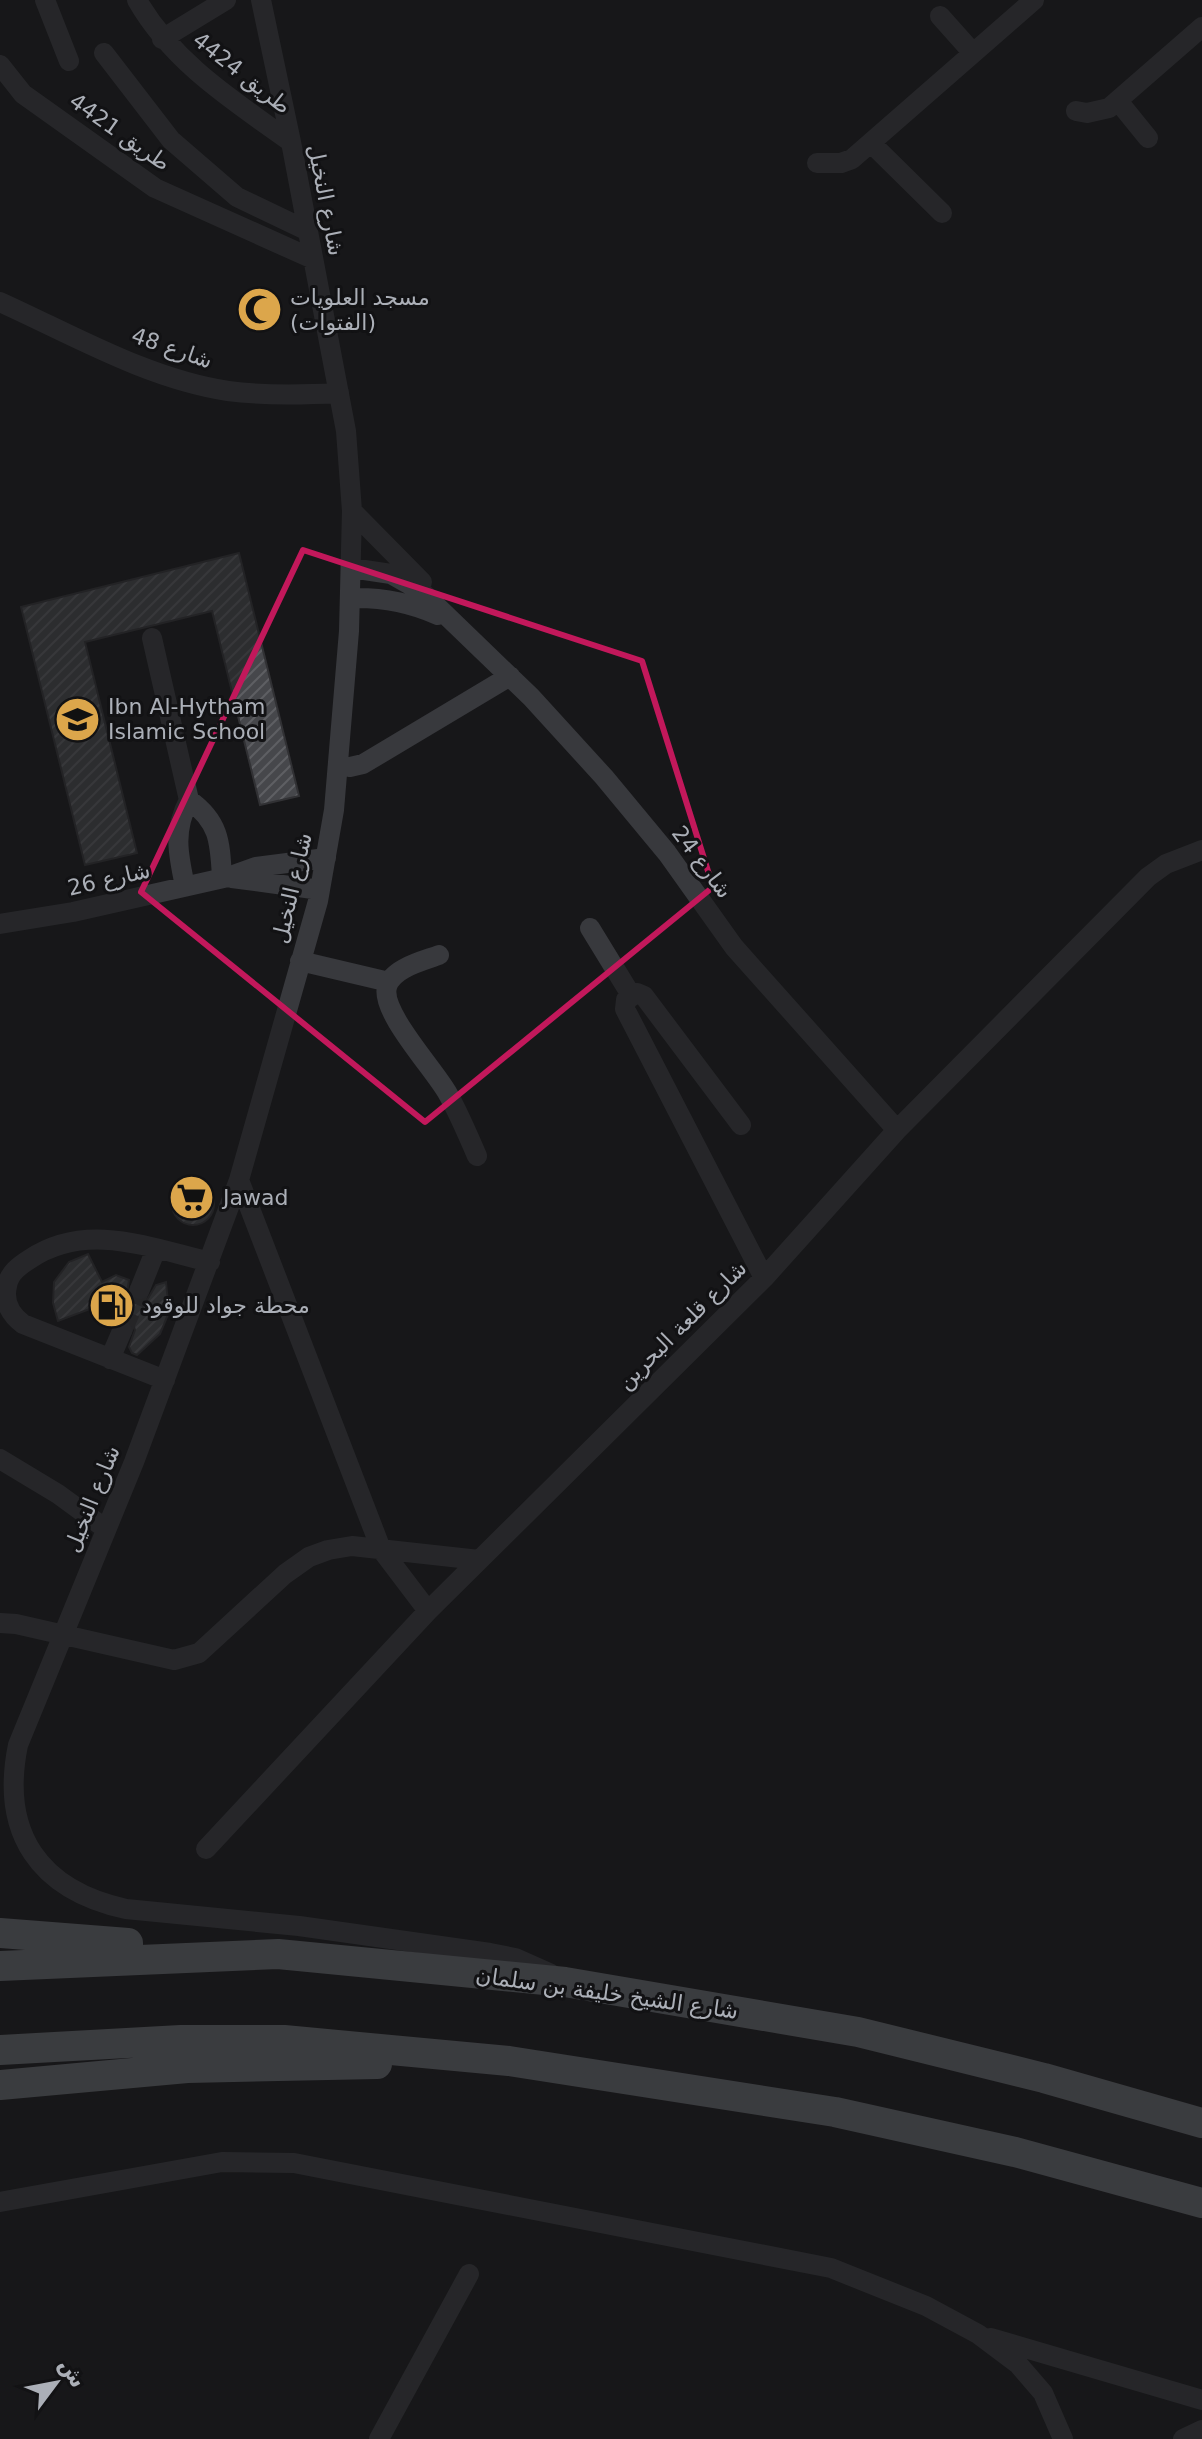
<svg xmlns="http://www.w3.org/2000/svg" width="1202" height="2439" viewBox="0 0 1202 2439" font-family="'DejaVu Sans',Cairo,sans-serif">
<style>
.building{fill:url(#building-hatch);stroke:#313134;stroke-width:2}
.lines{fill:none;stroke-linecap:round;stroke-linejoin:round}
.minor-tunnel{stroke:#353539;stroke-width:20;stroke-dasharray:20 10;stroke-linecap:butt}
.minor{stroke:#38393d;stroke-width:20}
.highway{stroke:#65686d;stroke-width:30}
.marked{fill:none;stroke:#c2185b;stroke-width:6;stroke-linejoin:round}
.labels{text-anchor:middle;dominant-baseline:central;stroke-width:6;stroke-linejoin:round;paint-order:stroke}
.street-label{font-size:22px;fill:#abafb7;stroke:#121214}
.poi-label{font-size:22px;fill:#abafb7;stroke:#121214;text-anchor:start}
</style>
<defs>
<pattern id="building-hatch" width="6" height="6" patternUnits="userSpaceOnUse" patternTransform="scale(2)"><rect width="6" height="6" fill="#46474b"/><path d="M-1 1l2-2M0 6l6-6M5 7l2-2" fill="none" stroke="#5e5f63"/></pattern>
</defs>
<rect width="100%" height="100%" fill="#171719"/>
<!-- building -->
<path class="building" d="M239 553 299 796 260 805 212 611 85 642 137 853 85 865 21 607Z
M172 1204a21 21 0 1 1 42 0a21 21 0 1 1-42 0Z
M88 1254 102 1282 116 1275 129 1280 127 1292 136 1301 147 1300 156 1285 166 1282 169 1312 160 1334 137 1355 132 1353 129 1347 135 1330 133 1324 126 1319 103 1316 95 1307 58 1321 53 1303 54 1282 69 1262Z"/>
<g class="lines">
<!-- minor-tunnel -->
<path class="minor-tunnel" d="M122 1331 140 1289"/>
<!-- minor -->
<path class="minor" d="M45 0 69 61
M137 0C173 63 234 101 291 142
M261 0 291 142 346 431 352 511 349 631 334 810 318 901 239 1180 134 1462 18 1745C0 1833 39 1890 126 1909L299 1926 490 1953 515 1958 551 1974
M940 16 973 53
M162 39 226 0
M104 53 171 140 237 197 308 231
M0 65 23 94 155 188 313 259
M1118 101 1148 138
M1076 111 1087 113 1109 108 1202 27
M871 143 942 213
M817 163H841L852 159 1034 0
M0 302C73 335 148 379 228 391 265 396 302 395 339 393
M352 511 422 582
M351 568 391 574 421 591 531 697 604 777 667 853 734 947 897 1130
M350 598C382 597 409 602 438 615
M152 638 189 800C220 822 220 843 222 878
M338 764 350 767 363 764 510 676
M232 878 320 890
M185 886C178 854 173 830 189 800
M0 924 73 912 228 877 256 867 326 858
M590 928 631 995
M439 955C423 961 392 968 387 987 380 1012 435 1070 448 1094 459 1114 468 1135 477 1156
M300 961 389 982
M741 1125 644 996 637 993 626 1000 625 1009 764 1278
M239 1180 381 1549 428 1611
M140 1289 156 1249
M110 1359 122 1331
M165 1380 23 1324C11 1315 3 1302 7 1286 9 1273 19 1266 30 1259 87 1221 150 1248 210 1262
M0 1459 58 1494 106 1529
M0 1623 16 1624 174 1660 199 1653 285 1574 309 1557 328 1550 352 1546 479 1560
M206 1849 428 1611 764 1278 897 1130 1148 877 1166 864 1202 850
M0 2202 222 2162 294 2163 831 2268 926 2306 978 2334 1018 2364 1043 2393 1063 2439
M991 2338 1202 2400
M379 2439 469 2274
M1183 2439 1202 2430"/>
<!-- highway -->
<path class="highway" d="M0 1933 128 1943
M0 1966 278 1954 565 1982 858 2032 1044 2078 1202 2123
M0 2050 181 2040H284L509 2061 835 2112 1015 2152 1202 2203
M0 2085 187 2068 377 2064"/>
</g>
<!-- marked area -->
<path d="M0 0H1202V2439H0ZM303 550 642 661 713 887 425 1122 141 892Z" fill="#171719" fill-opacity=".55" fill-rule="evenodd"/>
<path class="marked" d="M303 550 642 661 713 887 425 1122 141 892Z"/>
<!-- icons -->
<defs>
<symbol id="mosque-disc" viewBox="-11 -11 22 22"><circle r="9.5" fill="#dca64b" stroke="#121214"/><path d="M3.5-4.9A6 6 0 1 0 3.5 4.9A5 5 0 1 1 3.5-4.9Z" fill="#111"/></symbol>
<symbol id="school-disc" viewBox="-11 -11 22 22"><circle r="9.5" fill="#dca64b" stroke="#121214"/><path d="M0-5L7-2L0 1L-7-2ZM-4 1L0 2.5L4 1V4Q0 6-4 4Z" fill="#111"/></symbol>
<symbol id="supermarket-disc" viewBox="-11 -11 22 22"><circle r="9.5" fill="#dca64b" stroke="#121214"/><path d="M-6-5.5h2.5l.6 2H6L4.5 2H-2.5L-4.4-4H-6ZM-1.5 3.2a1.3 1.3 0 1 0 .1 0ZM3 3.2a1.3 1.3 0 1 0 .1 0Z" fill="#111"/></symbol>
<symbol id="fuel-disc" viewBox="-11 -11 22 22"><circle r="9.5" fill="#dca64b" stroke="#121214"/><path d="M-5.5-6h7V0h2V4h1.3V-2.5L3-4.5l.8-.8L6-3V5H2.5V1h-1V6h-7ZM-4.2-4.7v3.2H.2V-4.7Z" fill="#111"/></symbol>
</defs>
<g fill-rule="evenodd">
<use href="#mosque-disc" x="234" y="284" width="51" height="51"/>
<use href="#school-disc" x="52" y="694" width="51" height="51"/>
<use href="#supermarket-disc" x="166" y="1172" width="51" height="51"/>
<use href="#fuel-disc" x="86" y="1280" width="51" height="51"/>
</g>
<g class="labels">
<!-- street labels -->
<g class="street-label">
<text transform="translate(242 73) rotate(38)">طريق 4424</text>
<text transform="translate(120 132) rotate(35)">طريق 4421</text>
<text transform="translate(326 200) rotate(79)">شارع النخيل</text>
<text transform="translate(172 348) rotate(19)">شارع 48</text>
<text transform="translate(702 862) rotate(53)">شارع 24</text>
<text transform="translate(109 879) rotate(-13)">شارع 26</text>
<text transform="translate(292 888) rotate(-77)">شارع النخيل</text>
<text transform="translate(682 1325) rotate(-45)">شارع قلعة البحرين</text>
<text transform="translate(92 1499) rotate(-68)">شارع النخيل</text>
<text transform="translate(607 1993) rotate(8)">شارع الشيخ خليفة بن سلمان</text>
</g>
<!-- poi labels -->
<g class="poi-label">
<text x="290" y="297">مسجد العلويات<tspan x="290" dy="25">(الفتوات)</tspan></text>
<text x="108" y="706">Ibn Al-Hytham<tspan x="108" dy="25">Islamic School</tspan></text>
<text x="223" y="1197">Jawad</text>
<text x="142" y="1305">محطة جواد للوقود</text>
</g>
</g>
<!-- north arrow -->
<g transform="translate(56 2383) rotate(58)" stroke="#121214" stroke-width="6" paint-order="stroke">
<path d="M0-6L14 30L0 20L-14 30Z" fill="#abafb7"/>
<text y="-12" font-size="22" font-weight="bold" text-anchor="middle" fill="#abafb7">ش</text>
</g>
</svg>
